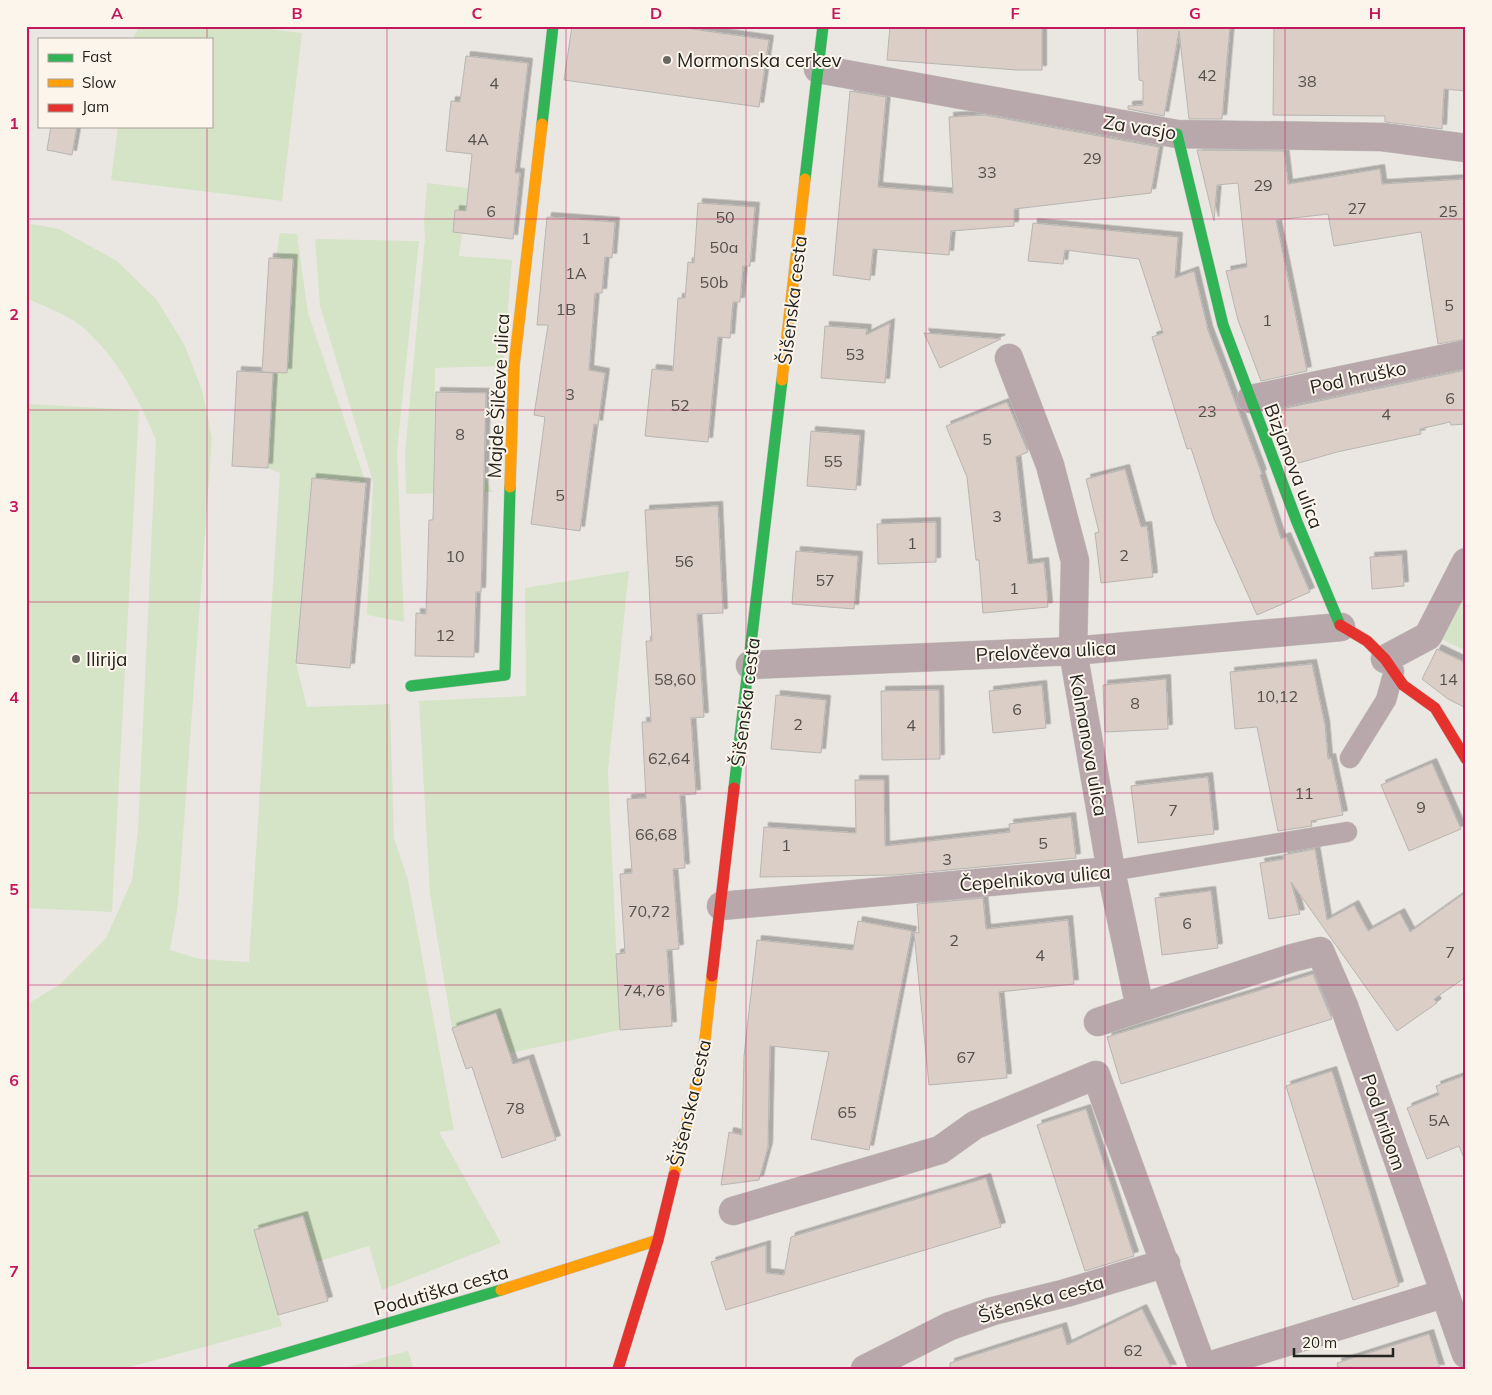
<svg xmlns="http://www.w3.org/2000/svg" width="1492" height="1395" viewBox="0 0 1492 1395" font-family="Mulish,sans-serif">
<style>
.green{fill:#d5e4c6}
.building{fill:#dacec6;stroke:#b8b5b2;filter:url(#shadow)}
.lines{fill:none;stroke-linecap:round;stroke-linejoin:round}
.lane-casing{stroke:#c6c4c0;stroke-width:21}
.street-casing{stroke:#c6c4c0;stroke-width:29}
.fast-casing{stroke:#c6c4c0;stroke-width:12}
.slow-casing{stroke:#c6c4c0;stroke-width:12}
.jam-casing{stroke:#c6c4c0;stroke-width:12}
.lane{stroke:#b8a7ab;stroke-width:20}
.street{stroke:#b8a7ab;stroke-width:28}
.fast{stroke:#30b455;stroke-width:11}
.slow{stroke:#ff9f0a;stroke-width:11}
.jam{stroke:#e5322d;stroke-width:11}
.grid{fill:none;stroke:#c2185b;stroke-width:1;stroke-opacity:0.55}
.poi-dot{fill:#6a6863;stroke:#fcf5eb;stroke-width:2}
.labels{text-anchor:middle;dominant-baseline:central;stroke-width:4;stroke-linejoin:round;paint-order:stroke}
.number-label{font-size:16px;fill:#55504c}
.poi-label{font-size:19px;fill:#25231f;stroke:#fcf5eb;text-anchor:start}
.street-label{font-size:19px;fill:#25231f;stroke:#fcf5eb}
.neatline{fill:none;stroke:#c2185b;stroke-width:2}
.grid-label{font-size:16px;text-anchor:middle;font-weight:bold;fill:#c2185b}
</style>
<defs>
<filter id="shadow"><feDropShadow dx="4.5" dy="-4.5" stdDeviation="0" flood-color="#0004"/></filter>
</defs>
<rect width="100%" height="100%" fill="#eae7e2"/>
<!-- green -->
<path class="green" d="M140 26H244L302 33 282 201 111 180 118 126H211V39H132Z
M427 183 468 188 459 256 512 260 503 366 435 368 434 474 484 476 493 492 406 494 405 454 425 238 424 221Z
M26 223 59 229 117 261 157 300 185 346 202 390 212 438 178 905 170 950 200 959 249 962 280 473 268 468 273 372 287 373 293 259 276 258 280 233 297 234 308 313 366 483 312 478 296 663 307 707 390 704 394 838 408 880 454 1130 439 1132 501 1243 382 1290 369 1246 317 1262 303 1216 254 1230 282 1326 122 1369H26V1005L59 985 106 938 132 880 138 830 156 440C138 397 117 357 81 326 67 314 43 306 26 298Z
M315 239 419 241 397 450 404 622 367 615 373 482 320 306Z
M26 404 139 410 112 912 26 908Z
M629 571 608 771 620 1030 510 1053 496 1013 452 1028 430 894 419 701 526 696 525 588Z
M1466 592V651L1439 638Z
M408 1351 414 1369H340Z"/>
<!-- building -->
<path class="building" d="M572 26H671L769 40 759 107 564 80Z
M890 26H1042V70H1016L887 60Z
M1137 26H1230L1222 119H1189L1179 31 1164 116 1128 109V106L1143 105V81L1139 80Z
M1274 26H1466V91L1444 89 1442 129 1385 122V116L1273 115Z
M466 56 528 63 515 173H520L513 239 453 232 455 210 466 211 472 154 446 151 451 101 460 102Z
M850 91 886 97 878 187 953 193 949 117 984 115 1159 147 1151 193 1014 209V226L951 231 949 255 873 249 870 280 833 275Z
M51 126H77L72 155 47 150Z
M1197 150 1284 151 1288 184 1380 169 1382 184 1466 179V339L1438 344 1421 232 1334 246 1328 214 1276 220 1307 371 1261 381 1238 320 1226 271 1247 267 1238 183 1217 185 1214 221Z
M698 203 755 207 750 266H743L740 302H733L730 338 718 337 708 442 645 436 652 369 673 371 678 298H685L688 262 694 263Z
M547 217 615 222 612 258 605 257 602 293H595L589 370 605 373 598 425 594 424 580 531 531 524 545 417 534 415 548 325H537Z
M1033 223 1178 237 1175 278 1194 271 1208 330 1262 474 1260 475 1281 539 1286 537 1310 592 1257 615 1214 519 1191 448 1187 449 1152 337 1163 333 1139 259 1065 250 1063 264 1028 261Z
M269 258 293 259 287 373 262 372Z
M890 323 885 383 821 378 825 326 867 329 866 335Z
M924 333 1001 339 940 368Z
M1466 370V424L1451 425 1450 422 1420 429 1421 434 1337 452 1292 465 1272 411Z
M237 371 273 373 268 468 232 466Z
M436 392 486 393 481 592H476L474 657 415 656 416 613 426 614 429 520H433Z
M1007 402 1028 452 1016 457 1028 564 1044 562 1048 607 983 613 979 560H976L967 477 946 426Z
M811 431 860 435 856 490 807 486Z
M1125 469 1141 527 1147 526 1153 577 1101 583 1095 533 1099 532 1086 479Z
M312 478 366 483 350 668 296 663Z
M718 506 723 613 697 614 704 717 691 718 696 794 680 795 685 868 673 869 679 949 667 950 672 1026 620 1030 616 954 625 953 620 874 632 873 627 799 646 798 642 722H651L646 641H652L645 510Z
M936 522V562L878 564 877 524Z
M796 551 858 556 854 609 792 604Z
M1402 555 1404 586 1372 589 1370 557Z
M1437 649 1466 663V708L1448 699 1422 679Z
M1312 664 1325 725 1328 759 1331 758 1343 815 1311 821 1312 826 1278 831 1257 727 1235 729 1230 672Z
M1166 679 1168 729 1105 732 1103 685Z
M1042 685 1046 728 993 733 989 691Z
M939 690 940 759 882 760 881 691Z
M776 695 826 700 821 753 771 749Z
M1432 763 1461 829 1409 851 1381 785Z
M1208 777 1214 834 1138 843 1131 786Z
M855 780H884L885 846 1010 832 1009 824 1071 817 1076 858 895 875 760 877 764 827 856 833Z
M1315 849 1327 920 1354 905 1368 931 1400 913 1410 932 1466 892V977L1434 999 1437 1003 1397 1031 1291 882 1300 914 1269 919 1260 863 1284 859 1283 855Z
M1211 891 1218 948 1162 955 1155 898Z
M983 898 986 929 1068 920 1074 984 999 992 1007 1078 929 1085 914 932 919 933 917 904Z
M858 921 912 931 869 1150 811 1139 829 1052 770 1046 768 1147 759 1180 721 1185 729 1132 742 1135 744 1056 757 940 853 950Z
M1313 974 1332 1019 1121 1084 1107 1037Z
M496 1013 513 1064 529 1059 556 1140 502 1158 472 1067 466 1069 452 1028Z
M1332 1071 1399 1286 1353 1300 1286 1086Z
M1466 1075V1158H1464L1459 1146 1427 1159 1407 1108 1439 1095 1436 1086Z
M1086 1109 1134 1256 1085 1271 1037 1125Z
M986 1178 1001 1227 726 1310 711 1262 766 1245V1273L784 1275 791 1237Z
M303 1216 328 1301 278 1315 254 1230Z
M1142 1309 1172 1369H950V1363L1062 1327 1067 1345Z
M1429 1334 1440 1369H1338L1337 1363Z"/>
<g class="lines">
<defs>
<path id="lane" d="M1350 758 1386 700 1394 671
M1111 871 1347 832"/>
<path id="street" d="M818 69 1177 134 1382 137 1466 148
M1009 358 1050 465 1075 561 1073 651 1111 871 1140 1008
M1251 399 1466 354
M1385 659 1428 636 1466 562
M750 665 1073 651 1341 627
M721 906 1111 871
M1098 1022 1292 958 1320 951 1344 1006 1466 1354
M733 1211 940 1150 975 1125 1096 1075 1203 1369
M1202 1368 1443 1294
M865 1369 950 1326 993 1311 1066 1293 1166 1263"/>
<path id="fast" d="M542 124 553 26
M1177 134 1223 325 1297 522 1340 625
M805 179 823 26
M411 686 505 675 510 487
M734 788 782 380
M233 1369 501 1290"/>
<path id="slow" d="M782 380 805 179
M510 487 514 366 542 124
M674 1175 703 1057 712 976
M501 1290 658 1240"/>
<path id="jam" d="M1340 625 1367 641 1385 659 1403 685 1435 708 1466 759
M712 976 734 788
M618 1369 658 1240 674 1175"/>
</defs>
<!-- lane casing -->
<use href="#lane" class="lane-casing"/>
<!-- street casing -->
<use href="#street" class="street-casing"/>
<!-- fast casing -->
<use href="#fast" class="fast-casing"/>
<!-- slow casing -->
<use href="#slow" class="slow-casing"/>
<!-- jam casing -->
<use href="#jam" class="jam-casing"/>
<!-- lane -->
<use href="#lane" class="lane"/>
<!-- street -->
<use href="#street" class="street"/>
<!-- fast -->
<use href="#fast" class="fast"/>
<!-- slow -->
<use href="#slow" class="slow"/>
<!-- jam -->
<use href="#jam" class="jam"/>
</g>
<!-- grid -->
<path class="grid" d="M207 26V39M387 26V1369M566 26V1369M746 26V1369M926 26V1369M1105 26V1369M1285 26V1369M207 126V1369M26 219H1466M26 410H1466M26 602H1466M26 793H1466M26 985H1466M26 1176H1466"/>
<!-- markers -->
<g class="poi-dot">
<circle cx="667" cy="60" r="5"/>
<circle cx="76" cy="659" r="5"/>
</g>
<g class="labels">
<!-- number labels -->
<g class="number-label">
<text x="1207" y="75">42</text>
<text x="1307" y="81">38</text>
<text x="494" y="83">4</text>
<text x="478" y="139">4A</text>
<text x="1092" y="158">29</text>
<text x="987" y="172">33</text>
<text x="1263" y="185">29</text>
<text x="1357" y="208">27</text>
<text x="491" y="211">6</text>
<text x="1448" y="211">25</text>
<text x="725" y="217">50</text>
<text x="586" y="238">1</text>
<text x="724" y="247">50a</text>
<text x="576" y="273">1A</text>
<text x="714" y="282">50b</text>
<text x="1449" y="305">5</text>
<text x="566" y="309">1B</text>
<text x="1267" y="320">1</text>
<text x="855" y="354">53</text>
<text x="570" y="394">3</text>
<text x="1450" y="398">6</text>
<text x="680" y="405">52</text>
<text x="1207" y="411">23</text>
<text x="1386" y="414">4</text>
<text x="460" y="434">8</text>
<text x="987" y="439">5</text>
<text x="833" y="461">55</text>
<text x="560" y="495">5</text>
<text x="997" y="516">3</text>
<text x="912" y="543">1</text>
<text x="1124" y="555">2</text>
<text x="455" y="556">10</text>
<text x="684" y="561">56</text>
<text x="825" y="580">57</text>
<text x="1014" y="588">1</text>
<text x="445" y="635">12</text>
<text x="675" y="679">58,60</text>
<text x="1448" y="679">14</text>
<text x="1277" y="696">10,12</text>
<text x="1135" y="703">8</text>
<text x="1017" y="709">6</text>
<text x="798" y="724">2</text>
<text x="911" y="725">4</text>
<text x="669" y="758">62,64</text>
<text x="1304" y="793">11</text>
<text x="1421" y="807">9</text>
<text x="1173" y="810">7</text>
<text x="656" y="834">66,68</text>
<text x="1043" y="843">5</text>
<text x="786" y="845">1</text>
<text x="947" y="859">3</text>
<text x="649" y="911">70,72</text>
<text x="1187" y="923">6</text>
<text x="954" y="940">2</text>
<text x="1450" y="952">7</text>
<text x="1040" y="955">4</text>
<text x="644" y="990">74,76</text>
<text x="966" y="1057">67</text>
<text x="515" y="1108">78</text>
<text x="847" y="1112">65</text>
<text x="1439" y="1120">5A</text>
<text x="1133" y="1350">62</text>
</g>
<!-- poi labels -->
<g class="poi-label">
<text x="677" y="60">Mormonska cerkev</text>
<text x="86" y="659">Ilirija</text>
</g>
<!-- street labels -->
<g class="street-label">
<text transform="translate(1140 127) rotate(9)">Za vasjo</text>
<text transform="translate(792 300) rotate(-83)">Šišenska cesta</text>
<text transform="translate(1358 377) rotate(-12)">Pod hruško</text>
<text transform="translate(498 396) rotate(-87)">Majde Šilčeve ulica</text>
<text transform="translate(1294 466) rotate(69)">Bizjanova ulica</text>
<text transform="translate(1046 651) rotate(-3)">Prelovčeva ulica</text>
<text transform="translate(745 702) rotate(-83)">Šišenska cesta</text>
<text transform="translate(1089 745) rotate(80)">Kolmanova ulica</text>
<text transform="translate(1035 878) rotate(-5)">Čepelnikova ulica</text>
<text transform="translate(690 1103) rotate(-77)">Šišenska cesta</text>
<text transform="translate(1384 1122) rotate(71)">Pod hribom</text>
<text transform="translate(441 1290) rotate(-16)">Podutiška cesta</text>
<text transform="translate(1041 1299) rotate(-16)">Šišenska cesta</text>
</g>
</g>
<!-- border -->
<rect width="1492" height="1395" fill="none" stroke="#fcf5eb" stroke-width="55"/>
<!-- legend -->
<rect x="38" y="38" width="175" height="90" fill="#fcf5eb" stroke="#a6a199"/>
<rect x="48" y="54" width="25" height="8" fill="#30b455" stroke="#a6a199"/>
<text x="82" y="62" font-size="15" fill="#25231f">Fast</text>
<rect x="48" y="79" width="25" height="8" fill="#ff9f0a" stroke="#a6a199"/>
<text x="82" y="88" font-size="15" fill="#25231f">Slow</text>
<rect x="48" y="104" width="25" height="8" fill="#e5322d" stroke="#a6a199"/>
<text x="82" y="112" font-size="15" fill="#25231f">Jam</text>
<!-- scale -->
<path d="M1294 1348v8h99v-8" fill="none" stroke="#25231f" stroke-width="2.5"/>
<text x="1302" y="1348" font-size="15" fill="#25231f" stroke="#fcf5eb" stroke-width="4" paint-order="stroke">20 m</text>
<rect x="28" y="28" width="1436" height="1340" class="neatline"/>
<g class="grid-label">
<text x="117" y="19">A</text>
<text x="297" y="19">B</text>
<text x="477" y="19">C</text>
<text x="656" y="19">D</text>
<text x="836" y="19">E</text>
<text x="1015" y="19">F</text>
<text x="1195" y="19">G</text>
<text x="1375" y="19">H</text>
<text x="14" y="129">1</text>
<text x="14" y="320">2</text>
<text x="14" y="512">3</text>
<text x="14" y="703">4</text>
<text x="14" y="895">5</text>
<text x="14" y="1086">6</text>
<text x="14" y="1277">7</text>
</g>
</svg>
